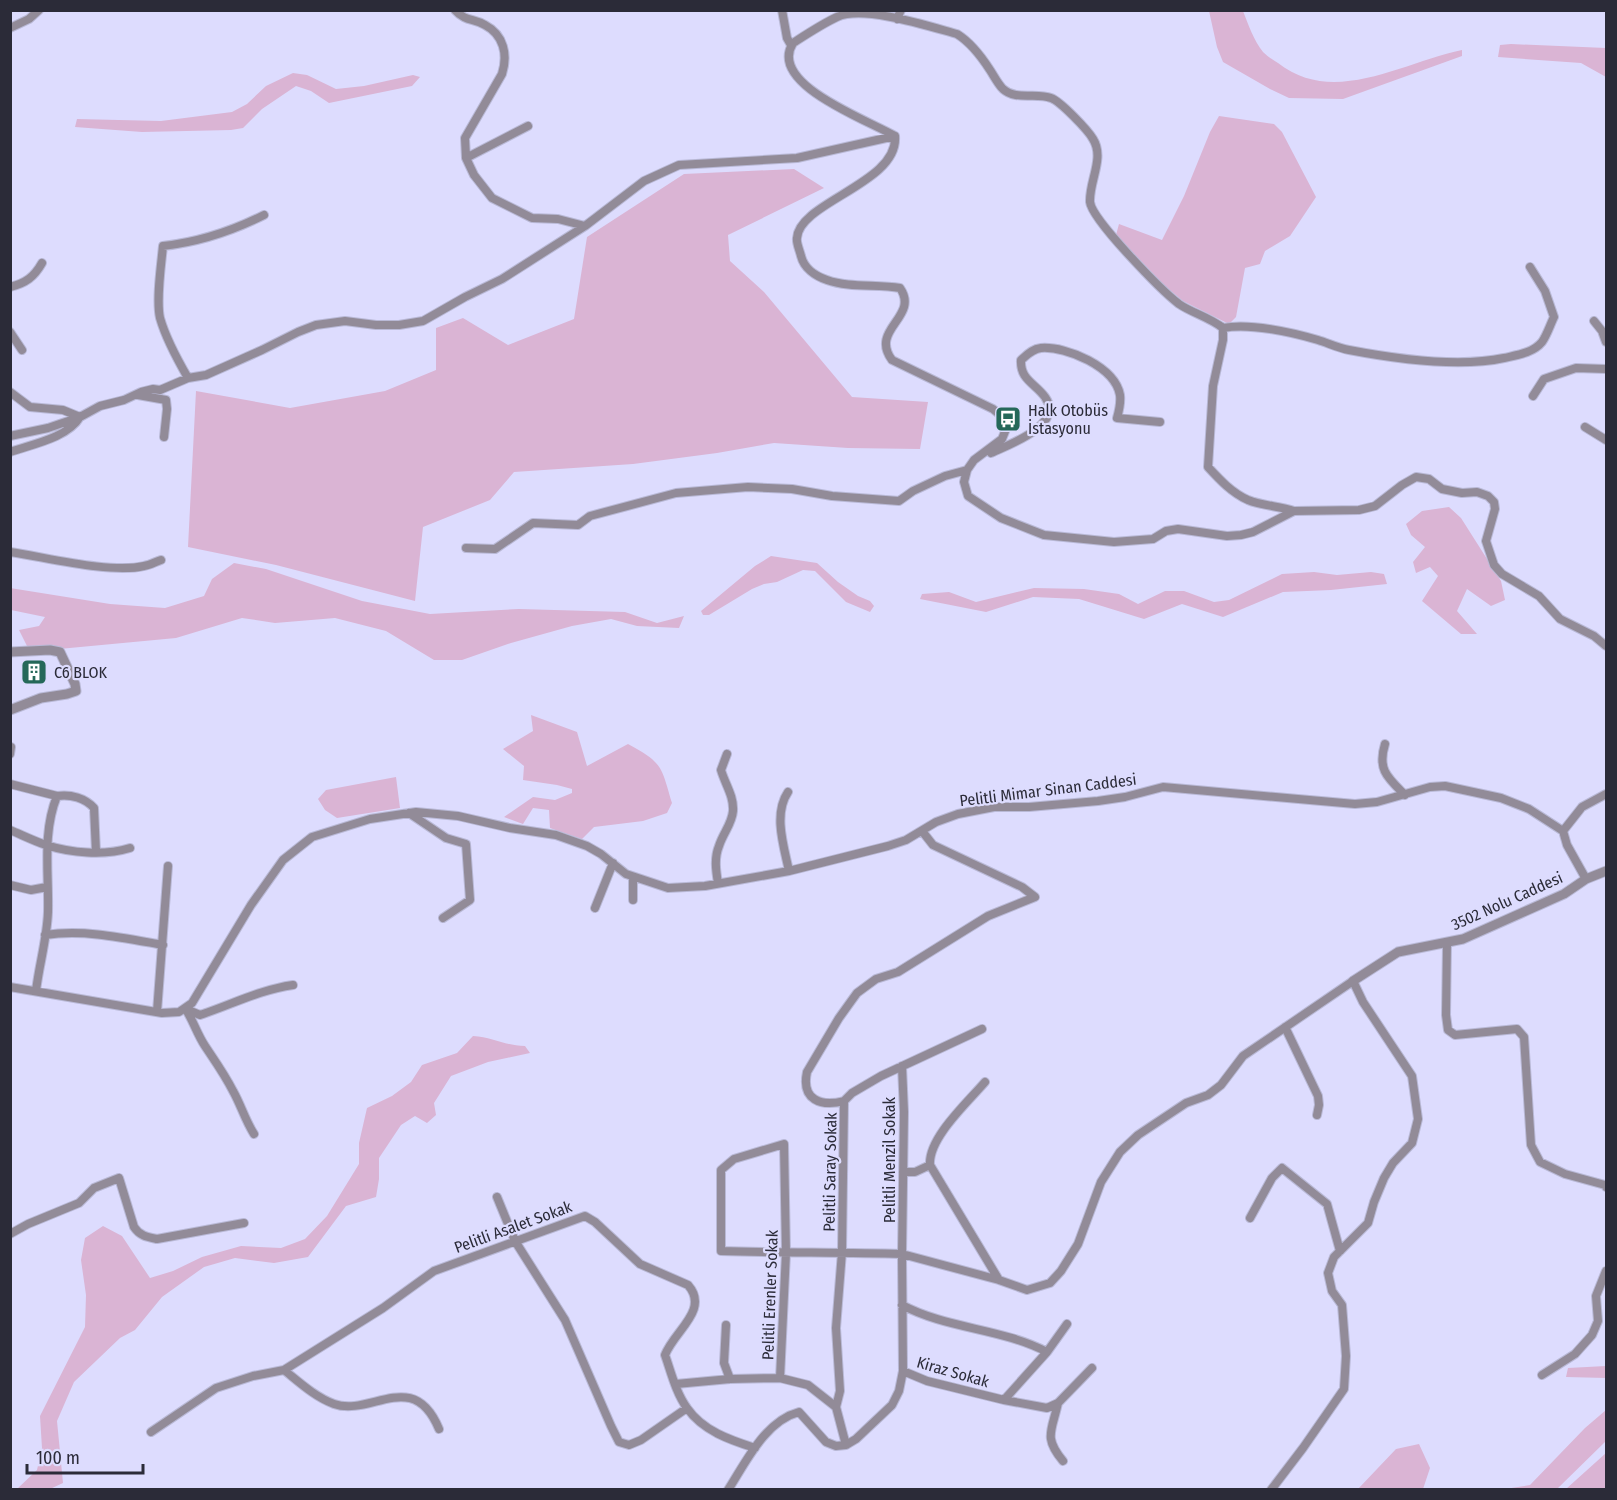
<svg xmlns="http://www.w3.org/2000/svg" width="1617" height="1500" viewBox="0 0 1617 1500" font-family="'Fira Sans Condensed',sans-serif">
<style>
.green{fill:#dab4d4}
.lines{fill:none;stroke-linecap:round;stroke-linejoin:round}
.minor-casing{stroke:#b9b9d6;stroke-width:10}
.tertiary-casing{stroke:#b9b9d6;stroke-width:11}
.minor{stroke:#928b98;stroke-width:8}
.tertiary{stroke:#928b98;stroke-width:9}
.labels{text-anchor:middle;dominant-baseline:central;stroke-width:4.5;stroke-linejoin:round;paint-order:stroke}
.poi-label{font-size:16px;fill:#2b2b38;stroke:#dddcfe;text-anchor:start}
.street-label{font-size:16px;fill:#2b2b38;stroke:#dddcfe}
</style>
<rect width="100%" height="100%" fill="#dddcfe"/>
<!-- green -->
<path class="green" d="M1209 11H1243C1248 24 1254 41 1263 52 1267 56 1273 60 1278 63 1334 107 1403 62 1462 50V56L1343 99 1289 98 1270 89 1223 62 1217 47Z
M1511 44 1606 48V77L1581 63 1498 57 1500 45Z
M293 73 307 75 336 89 364 86 413 75 420 77 412 86 329 103 311 91 296 86 262 109 243 128 231 130 142 132 75 127 77 119 161 121 232 112 247 104 266 86Z
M1219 116 1274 124 1282 132 1316 197 1290 236 1265 251 1260 264 1245 268 1236 317 1229 324 1183 301 1165 286 1116 235 1119 224 1162 240 1184 196 1210 132Z
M794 169 824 188 728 235 730 261 764 292 852 397 928 402 920 449 848 448 774 443 717 453 633 464 514 472 490 500 423 527 415 601 276 565 188 547 196 391 290 408 385 391 436 370V328L463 318 508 345 574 319 587 237 684 174Z
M1449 507 1461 518 1501 581 1505 600 1491 606 1467 589 1457 611 1477 634H1461L1422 601 1438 576 1430 567 1416 573 1413 562 1425 547 1411 535 1406 524 1422 511Z
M771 556 817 563 838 582 858 596 870 601 874 606 870 612 846 602 815 571 803 570 777 582 764 584 752 589 709 615H703L701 611 755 566Z
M234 563 266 569 362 601 430 614 519 609 625 612 657 623 684 616 679 628 637 626 611 619 572 626 511 643 462 660H434L386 631 335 618 275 623 242 618 176 638 59 649 27 646 19 630 39 626 45 617 11 610 10 588 110 604 165 608 204 596 212 579Z
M1314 572 1337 575 1371 572 1384 574 1387 584 1331 590 1283 592 1223 617 1182 604 1144 619 1079 599 1033 597 986 612 920 599 922 594 949 592 976 602 1034 588 1084 589 1119 594 1138 604 1165 591H1184L1214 602 1229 600 1282 574Z
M531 715 577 732 587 766 628 744C663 763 661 766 672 803L667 813 643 821 594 827 582 839 550 828 549 810 533 808 523 824 504 817 533 797 555 800 572 793V789L557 785 523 780 524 766 503 749 533 731Z
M396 777 400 808 337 818 325 810 318 799 326 790Z
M473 1036C493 1037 505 1046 525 1046L530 1053 488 1062 451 1076 434 1103 436 1115 427 1123 415 1116 401 1125 379 1158V1179L376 1197 346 1206 308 1257 274 1263 235 1258 204 1267 162 1297 135 1330 120 1338 74 1382 57 1421 63 1483 50 1489H17L37 1470 42 1448 40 1416 85 1327 86 1295 81 1260 85 1238 103 1226 122 1236 150 1278 173 1271 202 1257 241 1246 281 1248 305 1239 327 1216 359 1164V1143L367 1108 392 1096 411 1082 422 1065 457 1053Z
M1606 1366V1378L1566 1377 1568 1368Z
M1606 1410V1441L1557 1489H1505L1530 1485 1585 1428Z
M1419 1444 1430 1468 1423 1489H1358L1396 1449Z
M1606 1453V1489H1566Z"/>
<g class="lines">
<defs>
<path id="minor" d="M455 10C466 22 473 18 485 25 504 35 508 55 502 74L465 138 466 158 474 175 492 198 532 218 558 219 585 226 644 181 679 165 797 158 895 136
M782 10 787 38 791 45
M897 19 901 10
M10 28 29 19 39 10
M466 158 528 126
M10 287C26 283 34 277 42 263
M1594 321 1602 331 1606 342
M1223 328C1250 323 1291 332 1318 340 1328 343 1338 348 1349 350 1396 359 1457 368 1504 358 1517 355 1533 353 1542 342 1547 335 1550 325 1554 317L1545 291 1530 267
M10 332 22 350
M188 378C177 359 166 339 160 318 156 300 161 266 163 246 199 242 232 231 264 215
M10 392 30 407 63 410 80 417C67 438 33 444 10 452
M138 395 166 400 167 409 164 437
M1533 396 1544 379 1576 368 1606 369
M1585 427 1606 440
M10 436 48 428 80 417 100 406 124 400 141 392 153 389 160 390 188 378 206 375 262 350 298 332 316 325 345 321 376 325H399L423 321 465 297 502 279 585 226
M991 453C1008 445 1065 425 1045 397 1035 383 1020 380 1021 360 1027 355 1032 349 1041 348 1067 346 1115 367 1120 395 1121 403 1119 411 1117 418L1160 422
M1294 511C1279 506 1263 506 1248 500 1232 493 1220 480 1208 467L1213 386 1223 340V328C1209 317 1192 313 1179 304 1162 291 1092 220 1090 202 1089 181 1105 158 1093 139 1088 130 1060 101 1051 98 1036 92 1016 101 1003 89 998 84 994 76 990 70 981 56 970 42 957 34 928 26 864 5 837 17 822 24 807 34 793 43 767 84 868 120 895 136 899 183 799 202 797 238 796 243 800 251 801 256 804 268 815 276 827 280 849 288 877 284 900 288 920 317 869 329 892 360L993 409 1005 419 1006 429 1002 439 974 460 967 470 964 482 968 496 1001 518 1044 535 1114 542 1153 539 1166 531 1178 529 1227 536 1241 535 1253 532 1294 511 1359 510 1375 506 1402 485 1416 477 1429 479 1442 489 1462 493 1477 492 1488 496 1494 502 1495 509 1486 541 1494 565 1502 574 1539 596 1560 619 1594 636 1606 646
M466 548 495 549 533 523 578 525 590 516 676 493 748 487 792 489 832 496 899 501 913 491 945 476 967 470
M10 552C45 557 111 574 144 566 150 565 155 562 161 560
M1385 744C1377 770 1388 778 1405 795
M10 754 11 747
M10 784 57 796C42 833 49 873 48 912 47 939 39 965 36 991
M788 792C773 814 784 847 789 871
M57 796C71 794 85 798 94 808L96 852
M409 813 446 838 466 844 470 900 443 918
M10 830C22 835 34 841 46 845 71 853 104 856 130 848
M1563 831 1582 807 1606 794
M1563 831 1567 845 1586 879
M633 877V900
M718 883C716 871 714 858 719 846 723 833 732 824 733 811 734 796 725 784 721 770L727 754
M10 885 31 890 47 887
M595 908 613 863
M45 935C84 929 124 938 163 945
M1447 943 1446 1015 1448 1030 1455 1035 1517 1029 1524 1037 1531 1145 1540 1162 1565 1174 1605 1185 1606 1187
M10 987 162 1013 179 1012 192 1003 251 905 283 860 312 837 370 819 416 812 458 816 510 828 556 835 587 846 601 854 626 874 668 888 705 886 789 871 888 846 906 840 936 822 958 814 994 807H1029L1098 801 1125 797 1163 787 1355 804 1377 802 1430 787 1445 786 1501 798 1529 809 1563 831
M185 1008C193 1020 197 1034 205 1046 215 1061 225 1075 233 1091 241 1105 245 1120 254 1134
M186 1009 200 1015C233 1004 259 990 293 985
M157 1012 168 866
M1285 1027 1318 1096 1319 1105 1317 1115
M844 1101C821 1107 801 1100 807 1072L839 1018 857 993 876 979 898 972 988 916 1035 897 1022 887 933 845 922 831
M844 1101 842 1252 836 1328 840 1391 836 1407 846 1445
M844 1101 852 1093 881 1076 982 1029
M930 1165 999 1280
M903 1172H915L930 1165C928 1138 968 1102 985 1082
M497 1197 515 1241 565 1320 611 1426 619 1442 629 1445 641 1440 687 1408
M1250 1218 1272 1178 1282 1168 1327 1204 1340 1251
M10 1234 28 1224 79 1203 94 1188 119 1178 134 1227C140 1236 147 1237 157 1239L244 1223
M902 1305C947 1329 1001 1328 1047 1352
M726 1325 724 1363 730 1379
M284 1370C299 1382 315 1397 334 1404 371 1417 413 1367 439 1429
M903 1371 927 1381 1004 1400 1047 1352 1067 1324
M1542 1375 1575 1354 1592 1335 1598 1321 1596 1296 1606 1271
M780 1378 808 1385 836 1407
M676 1384 730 1379 780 1378 786 1253 784 1144 734 1159 721 1170V1251C781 1253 842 1252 902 1254L904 1112 902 1066
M1004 1400 1047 1408 1058 1403 1092 1368
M1058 1403C1052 1431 1043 1437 1063 1461
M151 1432 216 1388 253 1376 284 1370 383 1308 434 1271 585 1216 595 1222 640 1264 688 1285C710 1310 674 1331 665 1355 671 1372 676 1393 687 1408 703 1431 730 1440 755 1448
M728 1490C746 1462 765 1421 799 1412L826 1442 836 1446 846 1445 856 1439 892 1405 899 1391 903 1371 902 1254 999 1280 1027 1290 1050 1283 1061 1271 1078 1244 1101 1182 1120 1152 1138 1135 1186 1103 1208 1095 1221 1085 1243 1056 1353 981 1363 1002 1412 1076 1418 1119 1412 1143 1393 1163 1384 1178 1374 1202 1368 1223 1334 1257 1328 1273 1332 1291 1342 1305 1346 1356 1344 1389 1303 1448 1271 1490"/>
<path id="tertiary" d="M10 652 50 650 60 652 75 684 76 691 67 694 41 698 10 710
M1353 981 1398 952 1463 939 1564 894 1586 879 1606 871"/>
</defs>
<!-- minor casing -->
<use href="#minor" class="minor-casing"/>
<!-- tertiary casing -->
<use href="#tertiary" class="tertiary-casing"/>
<!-- minor -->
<use href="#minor" class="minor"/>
<!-- tertiary -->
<use href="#tertiary" class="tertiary"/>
</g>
<!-- icons -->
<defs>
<symbol id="bus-square" viewBox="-11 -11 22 22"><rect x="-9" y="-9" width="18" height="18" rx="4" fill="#256859" stroke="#dddcfe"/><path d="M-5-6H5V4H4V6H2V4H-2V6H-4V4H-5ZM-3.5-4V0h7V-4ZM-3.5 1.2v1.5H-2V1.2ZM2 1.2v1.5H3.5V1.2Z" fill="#fff"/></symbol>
<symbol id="building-square" viewBox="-11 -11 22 22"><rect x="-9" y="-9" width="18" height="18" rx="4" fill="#256859" stroke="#dddcfe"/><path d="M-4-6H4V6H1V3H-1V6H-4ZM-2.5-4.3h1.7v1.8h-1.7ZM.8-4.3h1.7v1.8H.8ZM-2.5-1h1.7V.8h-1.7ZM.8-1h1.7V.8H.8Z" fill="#fff"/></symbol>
</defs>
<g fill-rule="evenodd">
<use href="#bus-square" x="993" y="404" width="30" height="30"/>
<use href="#building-square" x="19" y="657" width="30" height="30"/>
</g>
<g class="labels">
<!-- poi labels -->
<g class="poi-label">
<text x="1028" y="410">Halk Otobüs<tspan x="1028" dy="18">İstasyonu</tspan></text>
<text x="54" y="672">C6 BLOK</text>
</g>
<!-- street labels -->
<g class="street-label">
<text transform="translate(1048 790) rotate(-7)">Pelitli Mimar Sinan Caddesi</text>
<text transform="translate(1507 901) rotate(-24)">3502 Nolu Caddesi</text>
<text transform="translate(889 1160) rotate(-90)">Pelitli Menzil Sokak</text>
<text transform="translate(830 1172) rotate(-89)">Pelitli Saray Sokak</text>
<text transform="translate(513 1227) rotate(-20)">Pelitli Asalet Sokak</text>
<text transform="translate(770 1295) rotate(-88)">Pelitli Erenler Sokak</text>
<text transform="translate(953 1372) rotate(16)">Kiraz Sokak</text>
</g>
</g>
<!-- border -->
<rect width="1617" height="1500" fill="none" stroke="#2b2b38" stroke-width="24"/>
<!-- scale -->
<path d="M27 1464v9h116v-9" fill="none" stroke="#2b2b38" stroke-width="3"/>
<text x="36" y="1464" font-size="18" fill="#2b2b38" stroke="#dddcfe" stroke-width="4.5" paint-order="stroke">100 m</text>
</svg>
